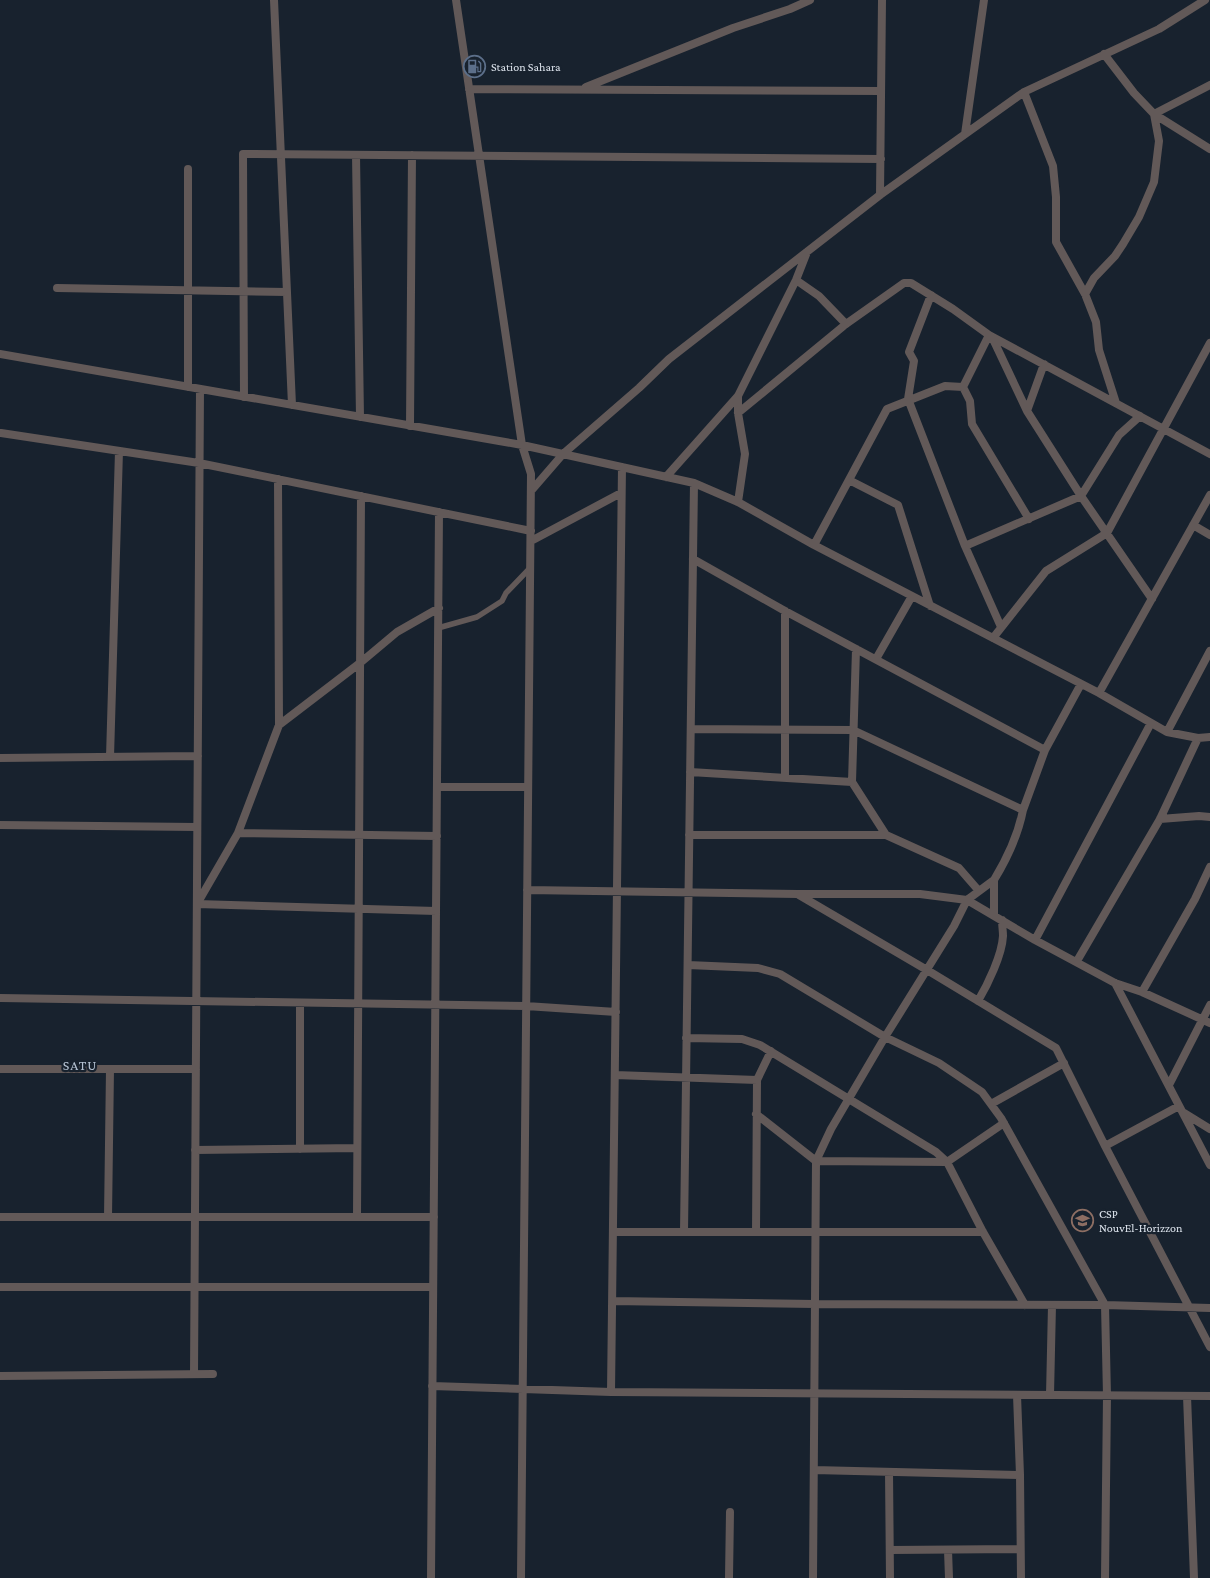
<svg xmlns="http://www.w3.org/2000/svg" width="1210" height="1578" viewBox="0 0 1210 1578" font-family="'Crimson Pro',serif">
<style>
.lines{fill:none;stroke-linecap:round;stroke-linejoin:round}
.pedestrian{stroke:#625958;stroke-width:5.5}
.minor{stroke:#625958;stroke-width:8}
.labels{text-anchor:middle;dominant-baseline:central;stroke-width:4.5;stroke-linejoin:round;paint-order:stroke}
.poi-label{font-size:12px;fill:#dee5ee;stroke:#18222e;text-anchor:start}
.neighbourhood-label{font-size:14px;letter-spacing:1px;fill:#b5c2d2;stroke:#18222e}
</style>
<rect width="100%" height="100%" fill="#18222e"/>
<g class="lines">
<!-- pedestrian -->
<path class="pedestrian" d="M438 628 477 617 502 601 506 593 531 567"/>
<!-- minor -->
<path class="minor" d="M274 0 292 405
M456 0 522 445 531 474 521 1578
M1104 54 1134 93 1154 114 1210 149
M586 87 733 28 790 9 810 0
M469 89 881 91
M1024 92 1053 166 1056 197V242L1085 294 1096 322 1099 350 1116 403
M965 134 984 0
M356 155 360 417
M188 169V387
M880 195 882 0
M796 280 819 296 846 324
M57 288 287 292
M1085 294 1094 278 1115 256 1123 244 1139 217 1154 182 1159 141 1154 114 1210 85
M931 295 909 352 914 361 908 399 965 546 1001 627
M992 337 1027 411
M0 354 522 445 694 483 738 502 814 545 1099 693 1167 732 1198 738 1160 819 1077 961
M1044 364 1027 411 1081 496 1152 599
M963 387 970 401 972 424 1029 519
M963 387 989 335
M244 397 243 154 881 159
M738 413 846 324 904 283H911L953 309 989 335 1210 454
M410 426 412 155
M1 433 199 463 531 531
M666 477 738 396 796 280 807 252
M278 479 279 725
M849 480 898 505 930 606
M531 491 563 454 639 388 669 359 880 195 1024 92 1159 29 1205 0
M738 502 745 454 738 413V396
M1193 525 1210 535
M531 541 621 493
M814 545 887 409 945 386 963 387
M965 546 1081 496 1119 435 1140 416
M693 559 785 611 1045 750
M785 611V778
M993 638 1046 571 1107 533 1210 343
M856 649 852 782 886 835 959 868 979 891
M876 659 912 596
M1099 693 1210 495
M691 729 853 730 1023 810C1018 836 1008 857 994 880
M1167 732 1210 651
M1198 738 1210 737
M110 757 119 451
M0 758 198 756
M690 772 852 782
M437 787H528
M1023 810 1045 750 1081 684
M1160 819 1199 816 1210 817
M0 825 197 827
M238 833 437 836
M689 835H886
M527 890 798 894H920L967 900 1035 940 1115 983 1142 992 1210 1023
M799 895 927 970 1056 1048 1105 1146 1210 1347
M436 911 197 904 238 833 279 725 360 663 397 632 439 608
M1035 940 1151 723
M688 965 758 968 780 974 885 1037 939 1063 982 1092 1001 1118 1105 1305 1107 1396 1105 1578
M1115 983 1210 1165
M1142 992 1195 899 1210 867
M0 998 526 1006 616 1012
M978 1001C988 984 1002 955 1003 936 1003 931 1002 925 1002 920
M686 1038 742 1039 760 1045 936 1152 947 1162 983 1232 1025 1305
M0 1069H196
M615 1075 757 1080
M1169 1085 1210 1005
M991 1104 1064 1063
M1184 1113 1210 1129
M756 1114 816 1161 947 1162 1004 1123
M1105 1146 1179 1106
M300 1149V1003
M195 1150 357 1148
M0 1217H434
M108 1217 110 1069
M357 1217 361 496
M613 1232H983
M684 1232 694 483
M756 1232 757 1080 771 1051
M0 1287H433
M612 1301 815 1304 1105 1305 1210 1308
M194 1374 200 389
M0 1376 213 1374
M432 1386 611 1392 1210 1396
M611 1392 622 467
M1017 1395 1020 1475 1021 1578
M1050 1395 1052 1305
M1187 1396 1194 1578
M814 1470 1020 1475
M889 1472 890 1578
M890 1550 1020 1549
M948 1550 949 1578
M431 1578 439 512
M729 1578 730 1512
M813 1578 816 1161 831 1129 885 1037 954 926 967 900 994 880V915"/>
</g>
<!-- icons -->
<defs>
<symbol id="fuel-ring" viewBox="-11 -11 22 22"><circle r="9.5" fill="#18222e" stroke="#5c6f8a" stroke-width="1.5"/><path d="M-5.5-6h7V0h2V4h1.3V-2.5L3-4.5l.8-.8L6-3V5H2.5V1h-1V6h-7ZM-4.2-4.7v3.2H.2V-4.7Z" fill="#5c6f8a"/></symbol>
<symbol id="school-ring" viewBox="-11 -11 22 22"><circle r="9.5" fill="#18222e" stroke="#8d6e63" stroke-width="1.5"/><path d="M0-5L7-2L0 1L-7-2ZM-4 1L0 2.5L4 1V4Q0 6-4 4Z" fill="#8d6e63"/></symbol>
</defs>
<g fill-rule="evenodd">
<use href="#fuel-ring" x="462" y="54" width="25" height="25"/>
<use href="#school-ring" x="1070" y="1208" width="25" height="25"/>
</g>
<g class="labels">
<!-- poi labels -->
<g class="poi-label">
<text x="491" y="67">Station Sahara</text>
<text x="1099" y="1214">CSP<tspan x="1099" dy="14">NouvEl-Horizzon</tspan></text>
</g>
<!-- neighbourhood labels -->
<g class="neighbourhood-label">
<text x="80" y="1065">SATU</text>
</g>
</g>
</svg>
